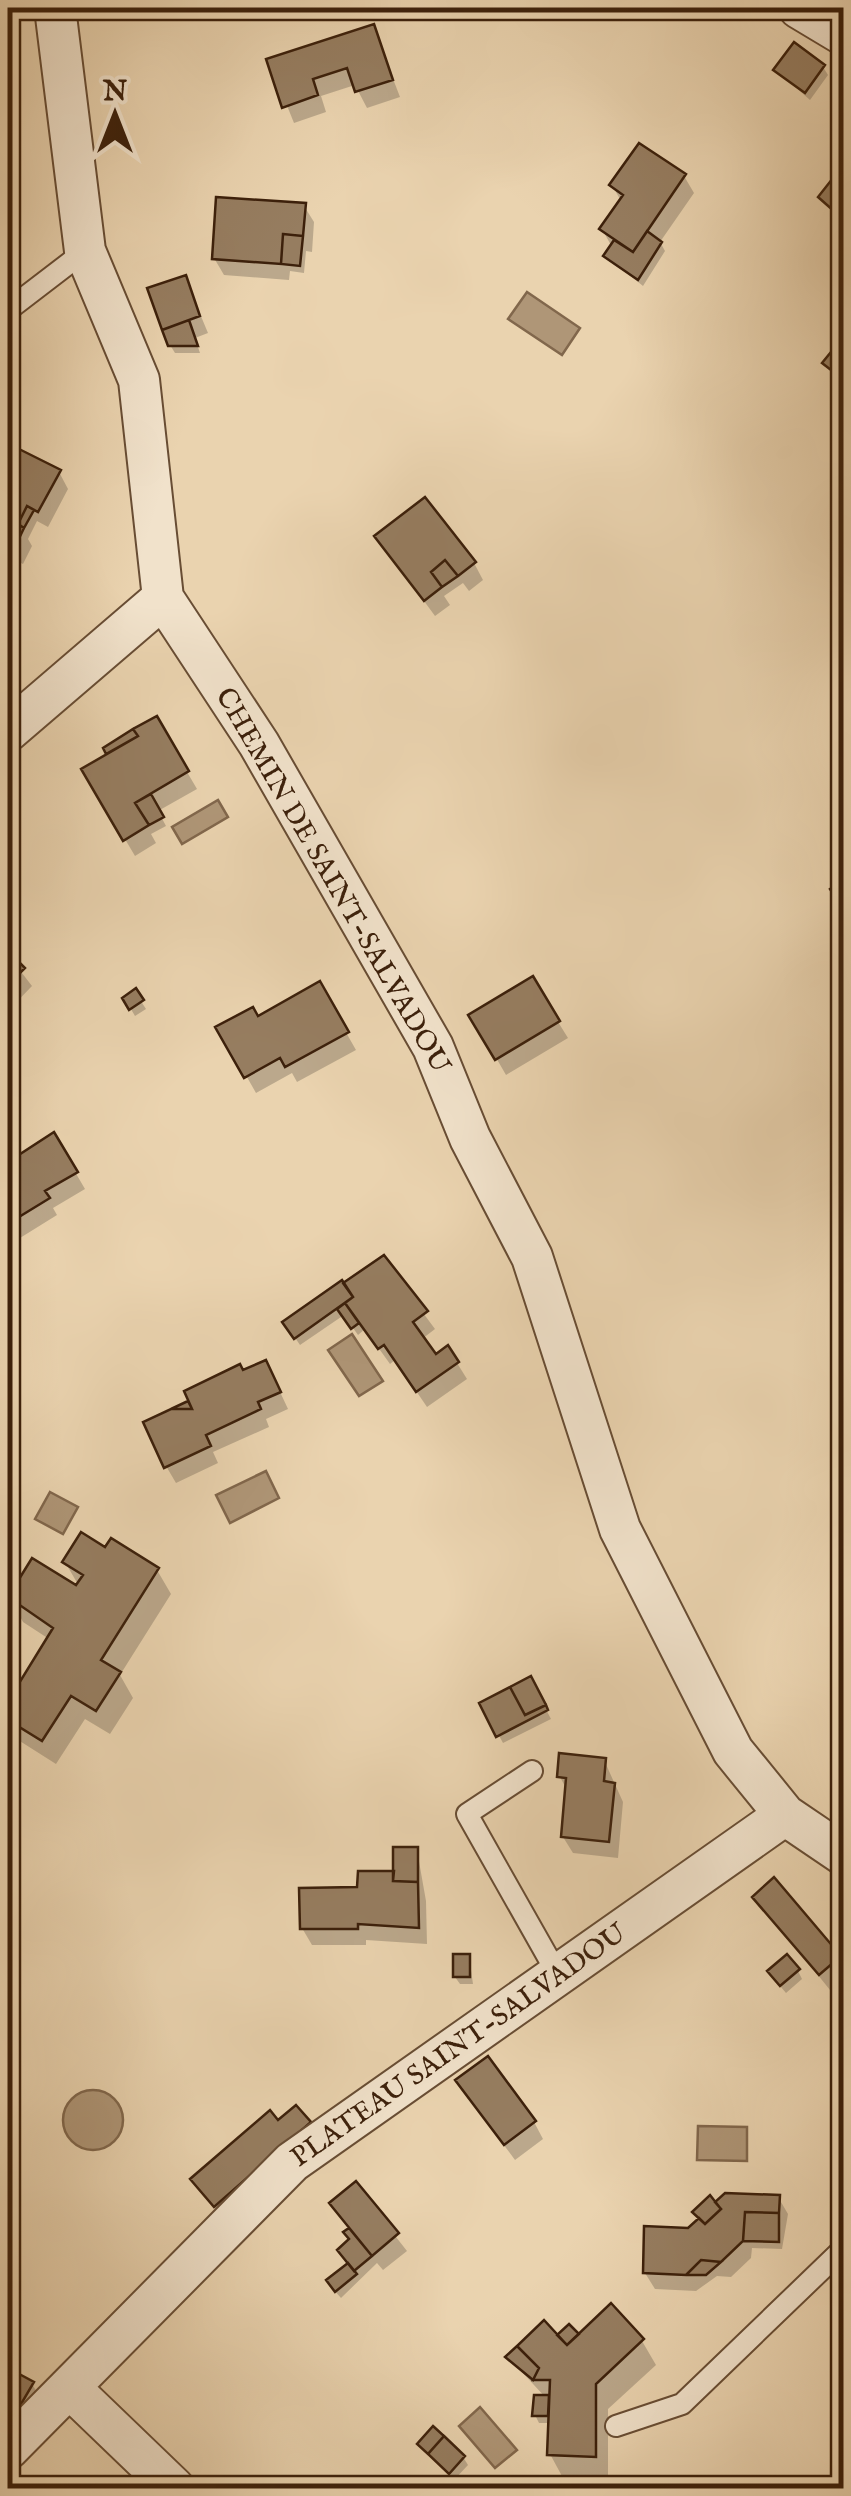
<svg xmlns="http://www.w3.org/2000/svg" width="851" height="2496" viewBox="0 0 851 2496" font-family="'IM FELL English',serif">
<style>
.water{fill:#af9677;stroke:#81674c;stroke-width:2.5}
.shadow{fill:#0003}
.building{fill:#967d60;stroke:#3c200b;stroke-width:2.5}
.lines{fill:none;stroke-linecap:round;stroke-linejoin:round}
.lane-casing{stroke:#684d34;stroke-width:24}
.street-casing{stroke:#684d34;stroke-width:44}
.lane{stroke:#f1e2cb;stroke-width:20}
.street{stroke:#f1e2cb;stroke-width:40}
.labels{text-anchor:middle;dominant-baseline:central;stroke-width:9;stroke-linejoin:round;paint-order:stroke}
.street-label{font-size:28px;fill:#3c200b;stroke:#f1e2cb}
</style>
<rect width="100%" height="100%" fill="#ead3af"/>
<filter id="stains"><feTurbulence type="fractalNoise" baseFrequency=".002" numOctaves="4"/><feColorMatrix values="0 0 0 0 .2 0 0 0 0 .09 0 0 0 0 .02 0 0 0 .5 -.17"/></filter>
<radialGradient id="worn" r=".72"><stop offset=".6" stop-color="#630" stop-opacity="0"/><stop offset="1" stop-color="#630" stop-opacity=".3"/></radialGradient>
<!-- water -->
<path class="water" d="M527 292 580 328 562 355 508 319Z
M218 800 228 817 182 844 172 827Z
M352 1334 383 1381 359 1396 328 1350Z
M266 1471 279 1498 230 1523 216 1495Z
M50 1492 78 1507 63 1534 35 1519Z
M63 2120a30 30 0 1 1 60 0a30 30 0 1 1-60 0Z
M698 2126 747 2127V2161L697 2160Z
M480 2407 517 2450 495 2468 459 2426Z"/>
<!-- shadow -->
<path class="shadow" d="M373 27 400 97 367 108 355 85 321 96 326 112 294 123 269 61Z
M823 67 828 75 810 100 776 70Z
M844 168V225L821 197Z
M684 176 694 193 660 242 665 251 643 286 606 256 612 247 602 229 621 201 612 185Z
M304 206 314 222 312 252 306 251 304 273 290 271 289 280 224 275 214 258Z
M185 278 208 333 195 338 200 353H175L170 345Z
M844 340V387L825 363Z
M18 451 59 472 68 489 48 527 37 521 28 539 32 546 23 564 8 557V470Z
M377 537 474 563 483 580 469 591 463 583 444 596 450 605 435 616Z
M156 719 197 789 158 811 166 826 151 834 156 843 135 856 84 770 110 755 106 748Z
M8 955 32 986 8 1011Z
M532 980 568 1038 506 1075 472 1016Z
M319 985 356 1050 297 1082 292 1073 256 1093 219 1028 257 1019Z
M135 992 146 1009 135 1016 125 999Z
M54 1136 85 1189 53 1208 57 1215 20 1238 8 1217V1165Z
M383 1259 435 1329 422 1339 435 1357 457 1363 467 1379 427 1407 395 1360 390 1364 365 1329 358 1335 344 1315 300 1345 285 1323Z
M274 1379 288 1409 266 1419 269 1427 213 1452 218 1463 176 1483 166 1466 193 1416Z
M106 1550 157 1570 171 1594 120 1675 133 1698 110 1734 85 1719 56 1764 15 1738 8 1725V1705L49 1639 23 1622 10 1598 33 1561 83 1593 65 1562Z
M530 1679 551 1719 503 1743 482 1704Z
M604 1760 623 1802 618 1858 573 1853 563 1837 567 1790 560 1777Z
M417 1850 426 1901 427 1944 366 1940V1945H312L302 1928 360 1890 396 1873Z
M755 1897 839 1957 844 1978 830 1990Z
M469 1956 473 1984H460L455 1977Z
M798 1971 802 1979 786 1993 775 1980Z
M468 2097 534 2122 543 2139 515 2160Z
M278 2123H309L318 2140 225 2221 194 2180Z
M355 2185 407 2251 383 2270 377 2263 341 2298 333 2289 350 2264V2230L332 2204Z
M778 2197 788 2214 782 2249 752 2248 751 2258 731 2277 717 2276 696 2291 655 2289 645 2273 700 2220 695 2212Z
M579 2337 642 2341 656 2365 608 2409V2480L563 2478 550 2454 551 2423H539L535 2415 546 2398 508 2357 557 2338Z
M8 2371 32 2384 46 2407 8 2459Z
M420 2445 463 2457 468 2465 454 2480Z"/>
<!-- building -->
<path class="building" d="M374 24 393 80 355 92 347 68 313 79 318 95 282 108 266 59Z
M794 42 825 65 805 93 773 70Z
M639 143 686 174 633 252 599 229 623 195 609 185Z
M844 164V220L818 197Z
M216 197 306 203 303 236 283 234 281 264 212 259Z
M647 231 662 242 638 280 603 256 614 240 633 252Z
M283 234 303 236 300 266 281 264Z
M186 275 200 316 162 330 147 288Z
M189 320 198 346H168L162 330Z
M844 336V380L822 363Z
M17 448 61 470 38 512 27 506 18 524 24 528 14 549 8 545V465Z
M425 497 476 562 458 576 445 560 431 572 442 587 424 601 374 536Z
M27 506 34 510 24 528 18 524Z
M445 560 458 576 442 587 431 572Z
M157 716 189 771 135 803 149 825 123 841 81 769 138 736 133 729Z
M133 729 138 736 106 754 103 748Z
M151 794 164 817 149 825 135 803Z
M844 879V910L830 889Z
M8 951 25 968 8 985Z
M533 976 560 1021 495 1060 468 1015Z
M320 981 349 1032 285 1067 280 1058 244 1078 215 1027 253 1007 258 1016Z
M136 988 144 1000 129 1010 122 998Z
M54 1132 78 1172 45 1191 50 1198 9 1223 8 1162Z
M384 1255 428 1311 413 1322 436 1354 448 1345 459 1362 416 1392 384 1345 378 1349 345 1303 353 1297 343 1283Z
M342 1280 353 1297 294 1339 282 1322Z
M345 1303 359 1323 351 1329 337 1309Z
M266 1360 281 1392 258 1402 261 1409 206 1435 211 1446 164 1468 143 1422 171 1409H192L184 1391 240 1364 243 1370Z
M188 1401 192 1409H171Z
M81 1532 105 1547 111 1538 159 1568 101 1660 121 1672 96 1711 71 1696 42 1741 8 1720V1701L53 1628 8 1597 32 1558 76 1585 83 1575 62 1562Z
M531 1676 546 1705 525 1715 510 1687Z
M510 1687 525 1715 546 1705 548 1710 496 1737 479 1703Z
M559 1753 606 1758 604 1781 615 1783 609 1842 561 1837 566 1778 557 1777Z
M393 1847H418V1882L393 1881Z
M358 1871H394L393 1881 418 1882 419 1928 358 1924V1929H300L299 1888 357 1887Z
M774 1877 841 1956 819 1975 752 1897Z
M453 1954H470V1977H453Z
M787 1954 800 1969 780 1986 767 1971Z
M488 2056 536 2121 504 2145 455 2080Z
M296 2105 311 2122 214 2207 190 2179 270 2110 278 2120Z
M356 2181 399 2233 372 2256 329 2203Z
M725 2193 780 2195 779 2213 745 2212 743 2241 721 2262 701 2260 686 2275 643 2273 644 2226 688 2228 699 2218 705 2224 721 2209 715 2202Z
M710 2195 721 2209 705 2224 692 2212Z
M745 2212 779 2213V2242L743 2241Z
M349 2228 372 2256 354 2271 337 2250 349 2239 343 2232Z
M701 2260 721 2262 706 2275H686Z
M348 2263 357 2274 335 2292 326 2280Z
M611 2303 644 2339 596 2384V2457L547 2455 550 2380H533L539 2368 517 2346 544 2320 567 2345Z
M569 2324 579 2334 567 2345 557 2335Z
M517 2346 539 2368 533 2380 505 2357Z
M8 2368 34 2382 17 2411H8Z
M534 2395H549L548 2416H532Z
M433 2426 444 2436 428 2454 417 2444Z
M444 2436 465 2456 449 2474 428 2454Z"/>
<g class="lines">
<defs>
<path id="lane" d="M8 310 85 251
M532 1771 467 1814 558 1975
M616 2426 682 2404 844 2248"/>
<path id="street" d="M55 8 85 251 139 380 163 598 259 744 433 1047 470 1138 532 1257 620 1529 733 1751 785 1815 844 1855
M799 8 844 35
M8 731 163 598
M70 2388 174 2488
M8 2449 292 2162 785 1815"/>
</defs>
<!-- lane casing -->
<use href="#lane" class="lane-casing"/>
<!-- street casing -->
<use href="#street" class="street-casing"/>
<!-- lane -->
<use href="#lane" class="lane"/>
<!-- street -->
<use href="#street" class="street"/>
</g>
<g class="labels">
<!-- street labels -->
<g class="street-label">
<text transform="translate(332 881) rotate(60)">CHEMIN DE SAINT-SALVADOU</text>
<text transform="translate(459 2046) rotate(-35)">PLATEAU SAINT-SALVADOU</text>
</g>
</g>
<!-- margin -->
<rect width="851" height="2496" fill="none" stroke="#ead3af" stroke-width="40"/>
<rect x="10" y="10" width="831" height="2476" fill="none" stroke="#3c200b" stroke-width="5"/>
<rect x="20" y="20" width="811" height="2456" fill="none" stroke="#3c200b" stroke-width="2.5"/>
<!-- north arrow -->
<g transform="translate(115 115)" stroke="#f1e2cb" stroke-width="8" paint-order="stroke">
<path d="M0-8L18 38L0 25L-18 38Z" fill="#3c200b"/>
<text y="-15" font-size="28" font-weight="bold" text-anchor="middle" fill="#3c200b">N</text>
</g>
<rect width="100%" height="100%" filter="url(#stains)"/>
<rect width="100%" height="100%" fill="url(#worn)"/>
</svg>
